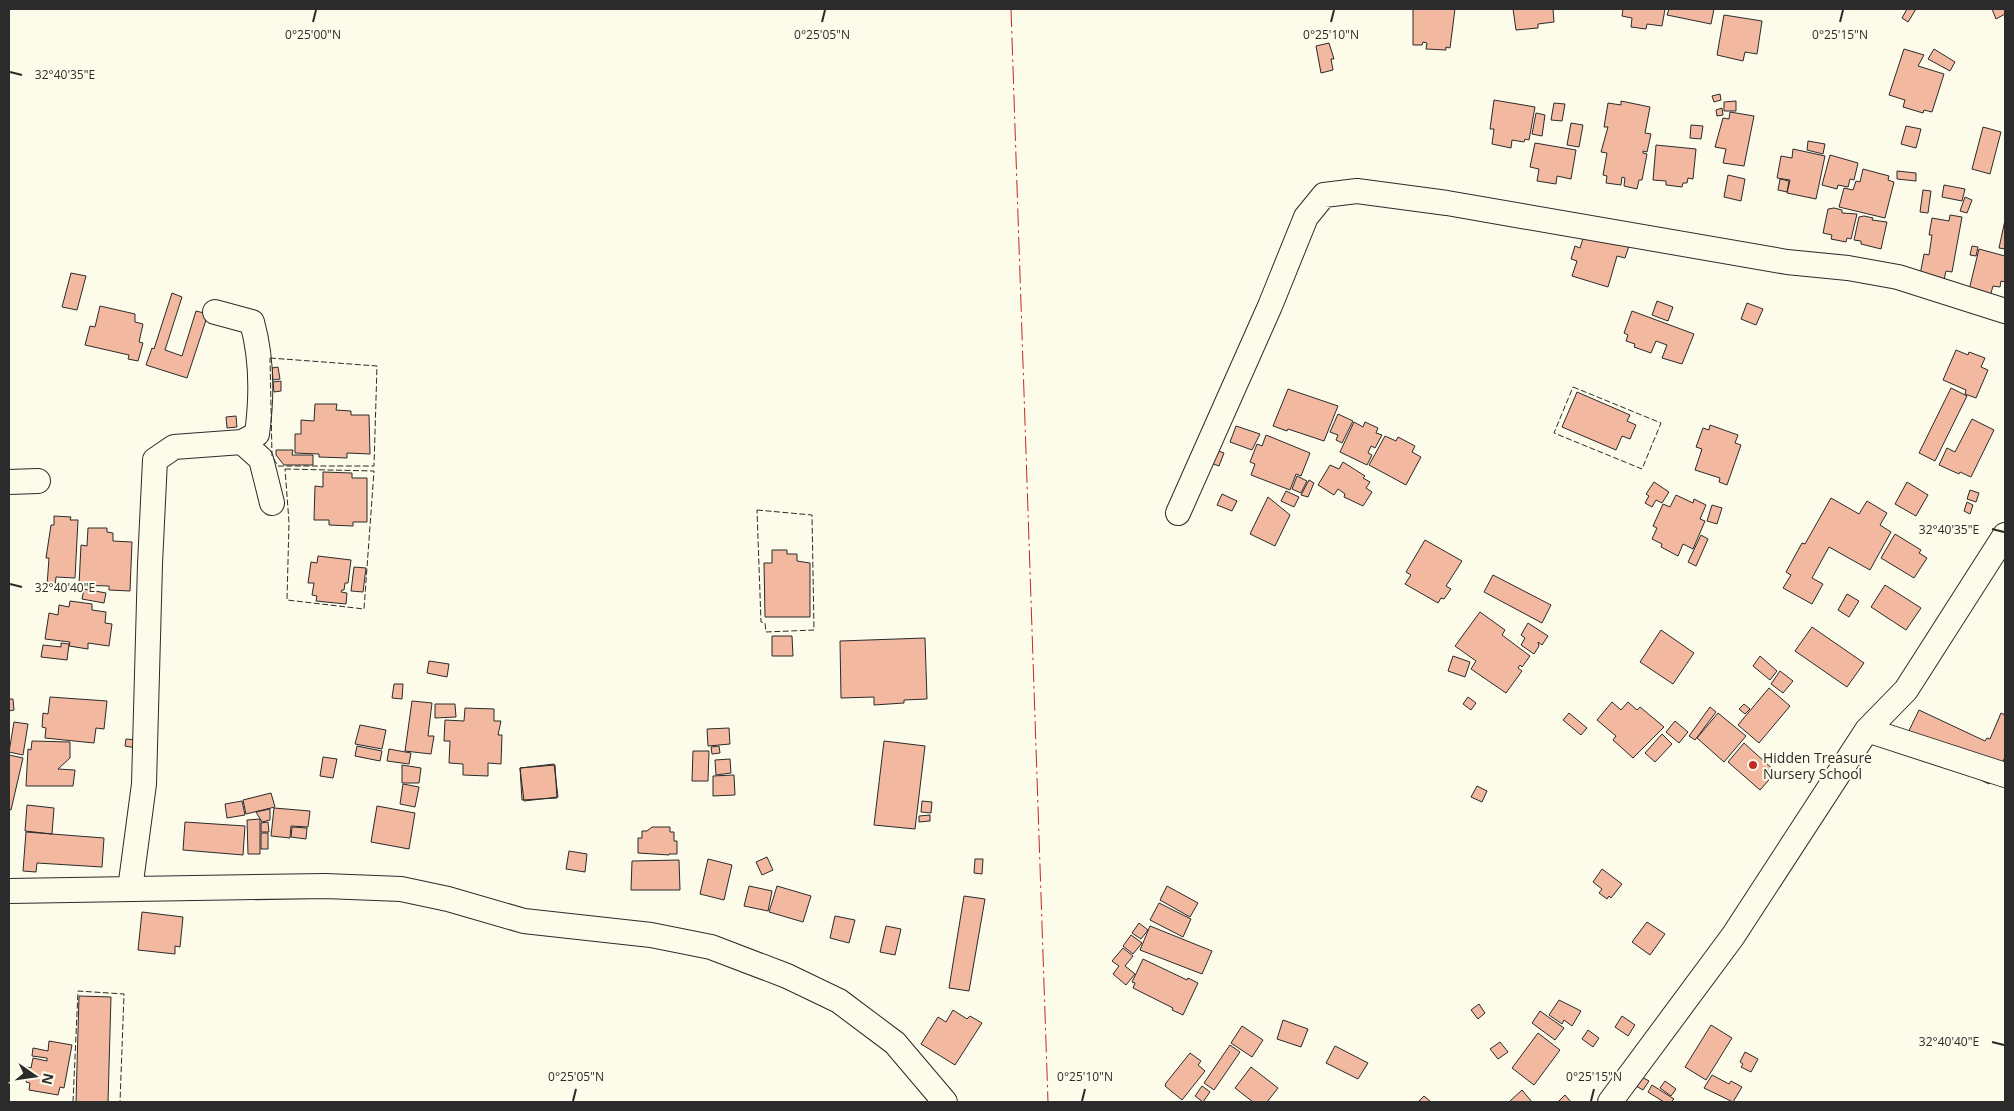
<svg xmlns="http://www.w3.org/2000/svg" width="2014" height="1111" viewBox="0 0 2014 1111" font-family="'Open Sans',sans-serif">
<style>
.building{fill:#f2b8a0;stroke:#2b2b2b}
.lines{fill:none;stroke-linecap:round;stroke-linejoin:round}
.minor-casing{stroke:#2b2b2b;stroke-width:26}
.minor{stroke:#fdfbea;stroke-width:24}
.fence{stroke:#2b2b2b;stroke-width:1;stroke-dasharray:6 2.5;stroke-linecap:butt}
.power{stroke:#c62828;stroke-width:1;stroke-dasharray:18 4 2.5 4;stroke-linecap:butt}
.ticks{fill:none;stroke:#2b2b2b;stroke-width:2}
.poi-dot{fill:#c62828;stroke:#fdfbea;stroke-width:2}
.labels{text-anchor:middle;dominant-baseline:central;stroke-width:4;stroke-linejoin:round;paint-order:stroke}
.poi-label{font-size:14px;fill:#2b2b2b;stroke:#fdfbea;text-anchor:start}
.ticks-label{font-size:12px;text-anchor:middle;fill:#2b2b2b;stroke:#fdfbea;stroke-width:4;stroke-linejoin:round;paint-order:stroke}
</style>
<rect width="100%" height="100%" fill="#fdfbea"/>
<!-- building -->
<path class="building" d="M1413 9H1455L1450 48 1446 47V50L1426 49 1427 43 1423 42 1422 45H1413Z
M1513 9H1553L1554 22 1538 24V28L1516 30Z
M1623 9H1665L1662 26 1647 24 1646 29 1631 27 1632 18 1622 16Z
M1669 9H1714L1711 24 1667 15Z
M1907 9H1916L1908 22 1902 18Z
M1992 9H2005V14L1996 19Z
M1724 15 1762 21 1757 54 1745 52 1743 61 1717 55Z
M1329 43 1334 59H1331L1333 70 1321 73 1316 46Z
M1904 49 1924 55 1918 66 1944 74 1932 112 1924 110 1923 113 1903 107 1905 100 1889 95Z
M1934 49 1955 62 1950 71 1928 59Z
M1720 94 1721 100 1714 102 1712 96Z
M1494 100 1535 107 1529 140 1525 139 1524 142 1512 140 1511 148 1492 144 1494 129H1490Z
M1621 101 1650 107 1645 133 1651 134 1647 152 1643 151V153L1647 154 1642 180H1639L1637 189 1624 186 1625 178 1622 177 1621 185 1606 183 1607 176 1603 175 1607 153 1601 152 1608 127H1604L1608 103 1621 105Z
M1736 101V111H1724V102Z
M1554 103 1565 104 1562 121 1551 120Z
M1722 108 1723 115 1717 116 1716 110Z
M1730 112 1754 116 1744 166 1723 163 1726 149 1715 147 1723 118 1729 119Z
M1536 113 1545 115 1542 136 1532 134Z
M1571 123 1583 125 1579 147 1567 145Z
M1691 125 1703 126 1701 139 1690 138Z
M1906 126 1921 129 1916 148 1901 144Z
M1983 127 2001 132 1990 174 1972 169Z
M1808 141 1825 144 1823 154 1807 150Z
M1535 143 1576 150 1571 179 1557 176 1556 184 1537 181 1539 169 1530 167Z
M1656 145 1696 149 1693 179 1688 178 1687 183H1683L1682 187 1666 185V181L1653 180Z
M1793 149 1825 156 1816 199 1787 193 1790 180 1777 178 1781 156 1792 158Z
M1830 155 1858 163 1854 180 1850 179 1848 187 1838 185 1837 189 1822 185Z
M1863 169 1889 176 1888 180 1894 182 1885 218 1839 207 1844 188 1853 190 1856 181 1860 182Z
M1897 171 1916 173V181L1897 179Z
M1728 175 1745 179 1741 201 1724 197Z
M1780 179 1789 181 1787 192 1778 190Z
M1944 185 1965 189 1962 201 1942 197Z
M1923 190 1931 191 1928 213 1920 212Z
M1965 197 1972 200 1967 213 1960 211Z
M1834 208 1842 210V213L1857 214 1851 239 1847 238 1846 242 1831 239 1832 235 1823 233 1828 209Z
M1950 215 1962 217 1952 272 1946 271 1944 280 1920 275 1924 254 1929 255 1932 235H1929L1932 218 1949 221Z
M1864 216 1873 218 1872 220 1887 222 1881 249 1861 244V241L1854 240 1859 217Z
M2005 220V249L1999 248Z
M1585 232 1630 243 1625 258 1617 256 1608 287 1572 276 1577 261 1571 259 1575 246 1580 248Z
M1972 246 1978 247 1976 256 1970 255Z
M1979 249 2005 256V282L2001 281 2000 287 1993 286 1989 300 1968 294Z
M71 273 86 276 77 310 62 307Z
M172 293 182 297 165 350 182 356 196 311 208 314 187 378 146 365 152 348 154 349Z
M1657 301 1673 307 1668 321 1652 315Z
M1747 303 1763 309 1756 325 1741 319Z
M100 306 135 314V322L143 324 139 342 143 343 138 361 128 359 129 355 85 345 90 326 95 327Z
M1632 311 1694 334 1682 364 1662 358 1667 345 1656 341 1651 353 1634 347 1635 344 1626 341 1628 335 1624 333Z
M1956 350 1968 355 1969 352 1985 358 1981 367 1988 370 1976 398 1965 394 1966 390 1943 380Z
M278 367 280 379 273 380 272 368Z
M281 381V391L274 392 273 382Z
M1951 388 1967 396 1935 461 1919 453Z
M1288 389 1338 406 1324 441 1288 429 1287 431 1273 426Z
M1577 392 1630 415 1627 421 1636 425 1630 439 1622 436 1616 450 1562 427Z
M315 404H337L336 410 351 411V415H369L370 454 347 453V458L319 457V454L295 453V434H301V420L314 421Z
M1338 414 1353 421 1342 443 1336 440 1338 435 1330 432Z
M236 416 237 427 227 428 226 417Z
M1972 419 1994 430 1971 477 1960 472 1959 474 1939 465 1947 448 1955 452Z
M1354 422 1363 427 1365 422 1378 428 1376 433 1382 435 1375 448 1371 446 1368 453 1372 455 1367 465 1340 452Z
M1710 425 1738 435 1735 443 1741 445 1727 485 1719 482 1720 478 1695 470 1702 449 1696 447 1703 428 1709 430Z
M1236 426 1260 434 1252 450 1230 442Z
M1266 435 1310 453 1301 476 1296 474 1290 490 1251 475 1255 464 1250 462 1257 444 1262 446Z
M1385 436 1396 441 1398 437 1415 446 1412 452 1421 457 1406 485 1369 465Z
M276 450H293L292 455H313V465H284L276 455Z
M1216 450 1224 453 1219 466 1211 463Z
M1343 462 1365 476 1363 478 1370 482 1366 488 1372 492 1363 506 1344 497 1345 494 1338 489 1334 495 1318 485 1330 465 1339 469Z
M323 472 352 473V478H367V522H353V526L329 525V520H314L315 486 323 487Z
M1297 476 1307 481 1301 493 1292 489Z
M1309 480 1314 483 1308 497 1301 495Z
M1654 482 1669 492 1662 503 1656 500 1652 507 1645 503 1649 496 1646 494Z
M1907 482 1928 495 1916 516 1895 504Z
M1970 490 1979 493 1976 502 1967 499Z
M1286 491 1299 497 1294 507 1281 501Z
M1222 494 1237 501 1232 511 1217 505Z
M1676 495 1693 503 1694 499 1706 505 1700 519 1705 521 1693 549 1683 544 1678 556 1661 547 1662 544 1652 539 1657 528 1653 526 1663 504 1670 507Z
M1268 497 1290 515 1275 546 1250 534Z
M1831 498 1859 514 1867 501 1887 513 1880 525 1891 532 1870 570 1829 547 1812 578 1823 584 1812 604 1783 588 1791 575 1786 572 1802 543 1805 544Z
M1967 502 1973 505 1970 514 1964 511Z
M1712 505 1722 508 1717 524 1707 521Z
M54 516 71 517 70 520H78L75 578 56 577 55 587 47 586 49 558H46L51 525H54Z
M88 528H107V532L113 533V541L132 542 130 591 109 590V586L79 585 81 545 87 546Z
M1895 534 1921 550 1919 553 1927 558 1914 578 1881 558Z
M1701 535 1708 539 1696 566 1688 562Z
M1425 540 1462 561 1446 586 1451 589 1444 599 1441 598 1438 603 1405 584 1411 575 1406 572Z
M772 550H787V554H797V561L810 563V617H765L764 563H772Z
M318 556 351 560 348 583H345L344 590H342L341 592 347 593 346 604 316 601 317 596 312 595 314 583H308L311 562 317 563Z
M354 567 366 568 363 592 351 591Z
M1493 575 1551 605 1542 623 1484 592Z
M1885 585 1921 608 1906 630 1871 607Z
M84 589 106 593 104 603 82 599Z
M1847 594 1859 601 1849 617 1838 610Z
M70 601 92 604V610L106 612 105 623 112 624 109 646 88 643V649L69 646 70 642 45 639 49 613 58 615 59 605 69 607Z
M1480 612 1505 630 1502 635 1530 656 1522 667 1520 665 1518 668 1522 671 1506 693 1471 669 1476 661 1455 646Z
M1528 623 1548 636 1542 645 1538 642 1539 646 1534 654 1521 645 1525 638 1521 635Z
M1812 627 1864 663 1847 687 1795 651Z
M1661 630 1694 653 1673 684 1640 662Z
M772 636H792L793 656H772Z
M925 638 927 699 904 700V703L874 705V697L841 698 840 641Z
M61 643 69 644 67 660 41 657 43 645 61 647Z
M1453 656 1470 662 1465 677 1448 671Z
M1760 656 1777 671 1770 680 1753 666Z
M429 661 449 664 447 677 427 673Z
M1780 671 1793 681 1783 693 1771 684Z
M394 684H403L402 699 392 698Z
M1769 688 1790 706 1759 743 1738 725Z
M50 697 107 701 104 729 96 728 94 743 45 738 46 728 42 727 43 713 48 714Z
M1468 697 1476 703 1471 710 1463 704Z
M9 699H13L14 710 9 711Z
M412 701 432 703 428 736H434L431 754 405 751Z
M1612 702 1621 710 1628 702 1637 710 1640 707 1664 727 1633 758 1613 740 1616 736 1597 720Z
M435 704H455L456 717 435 718Z
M1744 704 1750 709 1745 714 1739 709Z
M1710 707 1716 712 1695 740 1689 736Z
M465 708 494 709V721H501L498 735H502L501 764 488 763V776L463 775V764L449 763 450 741H444L445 720 464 721Z
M1919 710 1985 741 1987 738 1990 739 2001 713 2005 715V757L1996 777 1993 775 1989 784 1903 743Z
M1569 713 1587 728 1581 735 1563 720Z
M1718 713 1746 736 1724 762 1697 738Z
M1675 721 1688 732 1679 743 1666 732Z
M14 722 28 724 23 755 9 752Z
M360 725 386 730 382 749 355 744Z
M729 728 730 744 708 746 707 729Z
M1662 734 1672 744 1655 762 1645 753Z
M126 739 137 740 136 748 125 746Z
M32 741 70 742V758L58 769 75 770 73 786H26L28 749 31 750Z
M884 741 925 746 915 829 874 825Z
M1744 743 1776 772 1760 790 1728 762Z
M357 746 382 751 380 761 355 756Z
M719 746 720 753 712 754 711 747Z
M389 749 411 753 409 764 387 761Z
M693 751H709L708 781H692Z
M9 755 23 758 11 810 9 809Z
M323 757 337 759 333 778 320 776Z
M730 759 731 773 716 775 715 760Z
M554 764 558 797 524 801 520 768Z
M402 765 421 768 419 783H402Z
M555 765 557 798 522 800 520 768Z
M734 775 735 795 713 796V776Z
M403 784 419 787 415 807 400 804Z
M1477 786 1487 791 1482 802 1471 797Z
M271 793 275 807 246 814 243 800Z
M242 801 245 815 227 818 225 804Z
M922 801 932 802 931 813 921 812Z
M27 805 54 808 52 834 25 831Z
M377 806 415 813 409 849 371 842Z
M274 808 310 811 308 827 291 826 290 838 271 836Z
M270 809V820L262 822 256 812Z
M930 815V821L919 822V816Z
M260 819V854H248L247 820Z
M185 822 245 826 243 855 183 850Z
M268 822 269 832H261V823Z
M292 827 307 828 306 839 291 837Z
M652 827H670V832H674V841H677V854H669V855L638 853V838H642V831H647Z
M26 832 104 838 102 867 37 863 36 872 23 871Z
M261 833H268V849H261Z
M569 851 587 854 585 872 566 869Z
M767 857 773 870 762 875 756 862Z
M708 859 732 865 724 900 700 894Z
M975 859H983L982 874 974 873Z
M679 860 680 890H631L632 861Z
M1602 869 1622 884 1611 898 1609 896 1607 899 1599 893 1602 889 1593 882Z
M749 886 772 891 768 911 744 906Z
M777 886 811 896 803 922 769 912Z
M1167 886 1198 903 1190 917 1160 900Z
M964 896 985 899 969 991 949 988Z
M1159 903 1191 919 1183 937 1150 920Z
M142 912 183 917 180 947 175 946V954L138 950Z
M835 916 855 920 849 943 830 938Z
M1647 922 1665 934 1650 955 1632 942Z
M1139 923 1148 930 1141 939 1132 933Z
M886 926 901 929 895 955 880 952Z
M1150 926 1212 951 1202 974 1140 950Z
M1131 935 1142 943 1133 954 1123 946Z
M1123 948 1133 956 1125 966 1135 974 1126 985 1113 974 1119 966 1112 961Z
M1143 959 1187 980 1188 978 1198 983 1183 1015 1172 1010 1173 1008 1133 988 1135 983 1132 982Z
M79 996 111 997 108 1102H76Z
M1559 1000 1581 1011 1572 1026 1564 1020 1562 1024 1549 1015Z
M1479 1004 1485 1013 1478 1019 1471 1010Z
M953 1010 967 1019 970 1016 982 1023 955 1065 921 1044 938 1017 946 1022Z
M1540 1011 1564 1028 1555 1040 1532 1023Z
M1622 1016 1635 1025 1628 1036 1615 1027Z
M1283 1020 1308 1029 1301 1047 1277 1039Z
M1711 1025 1732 1038 1706 1080 1685 1067Z
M1242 1026 1263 1040 1252 1057 1231 1043Z
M1588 1030 1599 1038 1593 1047 1582 1039Z
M1538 1033 1560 1050 1534 1085 1512 1068Z
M49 1041 72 1045 64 1088 60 1087 58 1095 29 1090 30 1083 26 1082 27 1078H25L27 1067 31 1068 33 1058 47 1061V1058L32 1056 33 1048 48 1051Z
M1500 1042 1508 1052 1498 1059 1490 1049Z
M1230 1045 1240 1052 1214 1090 1204 1083Z
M1335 1046 1368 1063 1358 1079 1326 1063Z
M1745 1052 1758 1059 1751 1072 1741 1067 1743 1064 1740 1062Z
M1190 1053 1201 1061 1198 1065 1205 1071 1182 1100 1165 1086 1166 1083Z
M1251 1067 1278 1088 1267 1102H1253L1235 1088Z
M1712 1075 1729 1084 1731 1081 1742 1087 1733 1102 1704 1088Z
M1642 1077 1649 1081 1643 1090 1636 1086Z
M1665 1081 1676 1089 1671 1096 1660 1088Z
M1652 1085 1674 1099 1671 1102H1664L1648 1092Z
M1202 1086 1210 1092 1203 1102 1195 1096Z
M1522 1090 1532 1102H1509Z
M1565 1095 1571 1102H1558Z
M1424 1096 1430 1101 1429 1102H1418Z"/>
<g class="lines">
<defs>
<path id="minor" d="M215 312 252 322C262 358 262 397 257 434L242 442
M9 482 38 481
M1178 513 1270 306 1306 217 1324 195 1357 191 1447 203 1787 262 1848 268 1898 277 2005 311
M1867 730 2005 775
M130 889 144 784 150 564 155 460 174 447 242 442 261 459 272 503
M9 891 325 886 401 889 448 899 524 921 651 935 711 947 787 976 839 1001 895 1043 945 1102
M1610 1102 1733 936 1867 730 1906 690 2005 535"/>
</defs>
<!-- minor casing -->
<use href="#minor" class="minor-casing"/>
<!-- minor -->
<use href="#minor" class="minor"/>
<!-- fence -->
<path class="fence" d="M270 358 377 366 374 466H278L272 456Z
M1573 387 1661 423 1642 469 1554 433Z
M285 469 374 471 364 609 287 600 289 522Z
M757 510 812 515 814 630 766 632 765 623 761 622Z
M73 1102 78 991 124 994 120 1102"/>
<!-- power -->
<path class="power" d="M1011 9 1048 1102"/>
</g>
<!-- ticks -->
<path class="ticks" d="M313 22 316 10M822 22 825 10M1331 22 1334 10M1840 22 1843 10M10 72 22 75M1992 529 2004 532M10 584 22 587M1992 1042 2004 1045M573 1101 576 1089M1082 1101 1085 1089M1591 1101 1594 1089"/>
<!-- markers -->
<circle class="poi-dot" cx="1753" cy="765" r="5"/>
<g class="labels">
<!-- poi labels -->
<g class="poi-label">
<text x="1763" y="757">Hidden Treasure<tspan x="1763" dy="16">Nursery School</tspan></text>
</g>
</g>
<g class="ticks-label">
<text x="313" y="39">0°25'00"N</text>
<text x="822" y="39">0°25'05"N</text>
<text x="1331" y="39">0°25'10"N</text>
<text x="1840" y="39">0°25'15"N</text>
<text x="65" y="79">32°40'35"E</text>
<text x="1949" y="534">32°40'35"E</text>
<text x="65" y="592">32°40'40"E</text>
<text x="1949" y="1046">32°40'40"E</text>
<text x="576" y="1081">0°25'05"N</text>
<text x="1085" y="1081">0°25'10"N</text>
<text x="1594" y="1081">0°25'15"N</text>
</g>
<!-- border -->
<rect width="2014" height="1111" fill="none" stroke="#2b2b2b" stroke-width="20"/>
<!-- north arrow -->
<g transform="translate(35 1076) rotate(103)" stroke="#fdfbea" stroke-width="4" paint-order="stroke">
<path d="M0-4L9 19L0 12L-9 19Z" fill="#2b2b2b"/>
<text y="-8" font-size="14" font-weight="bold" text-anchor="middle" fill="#2b2b2b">N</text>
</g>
</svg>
